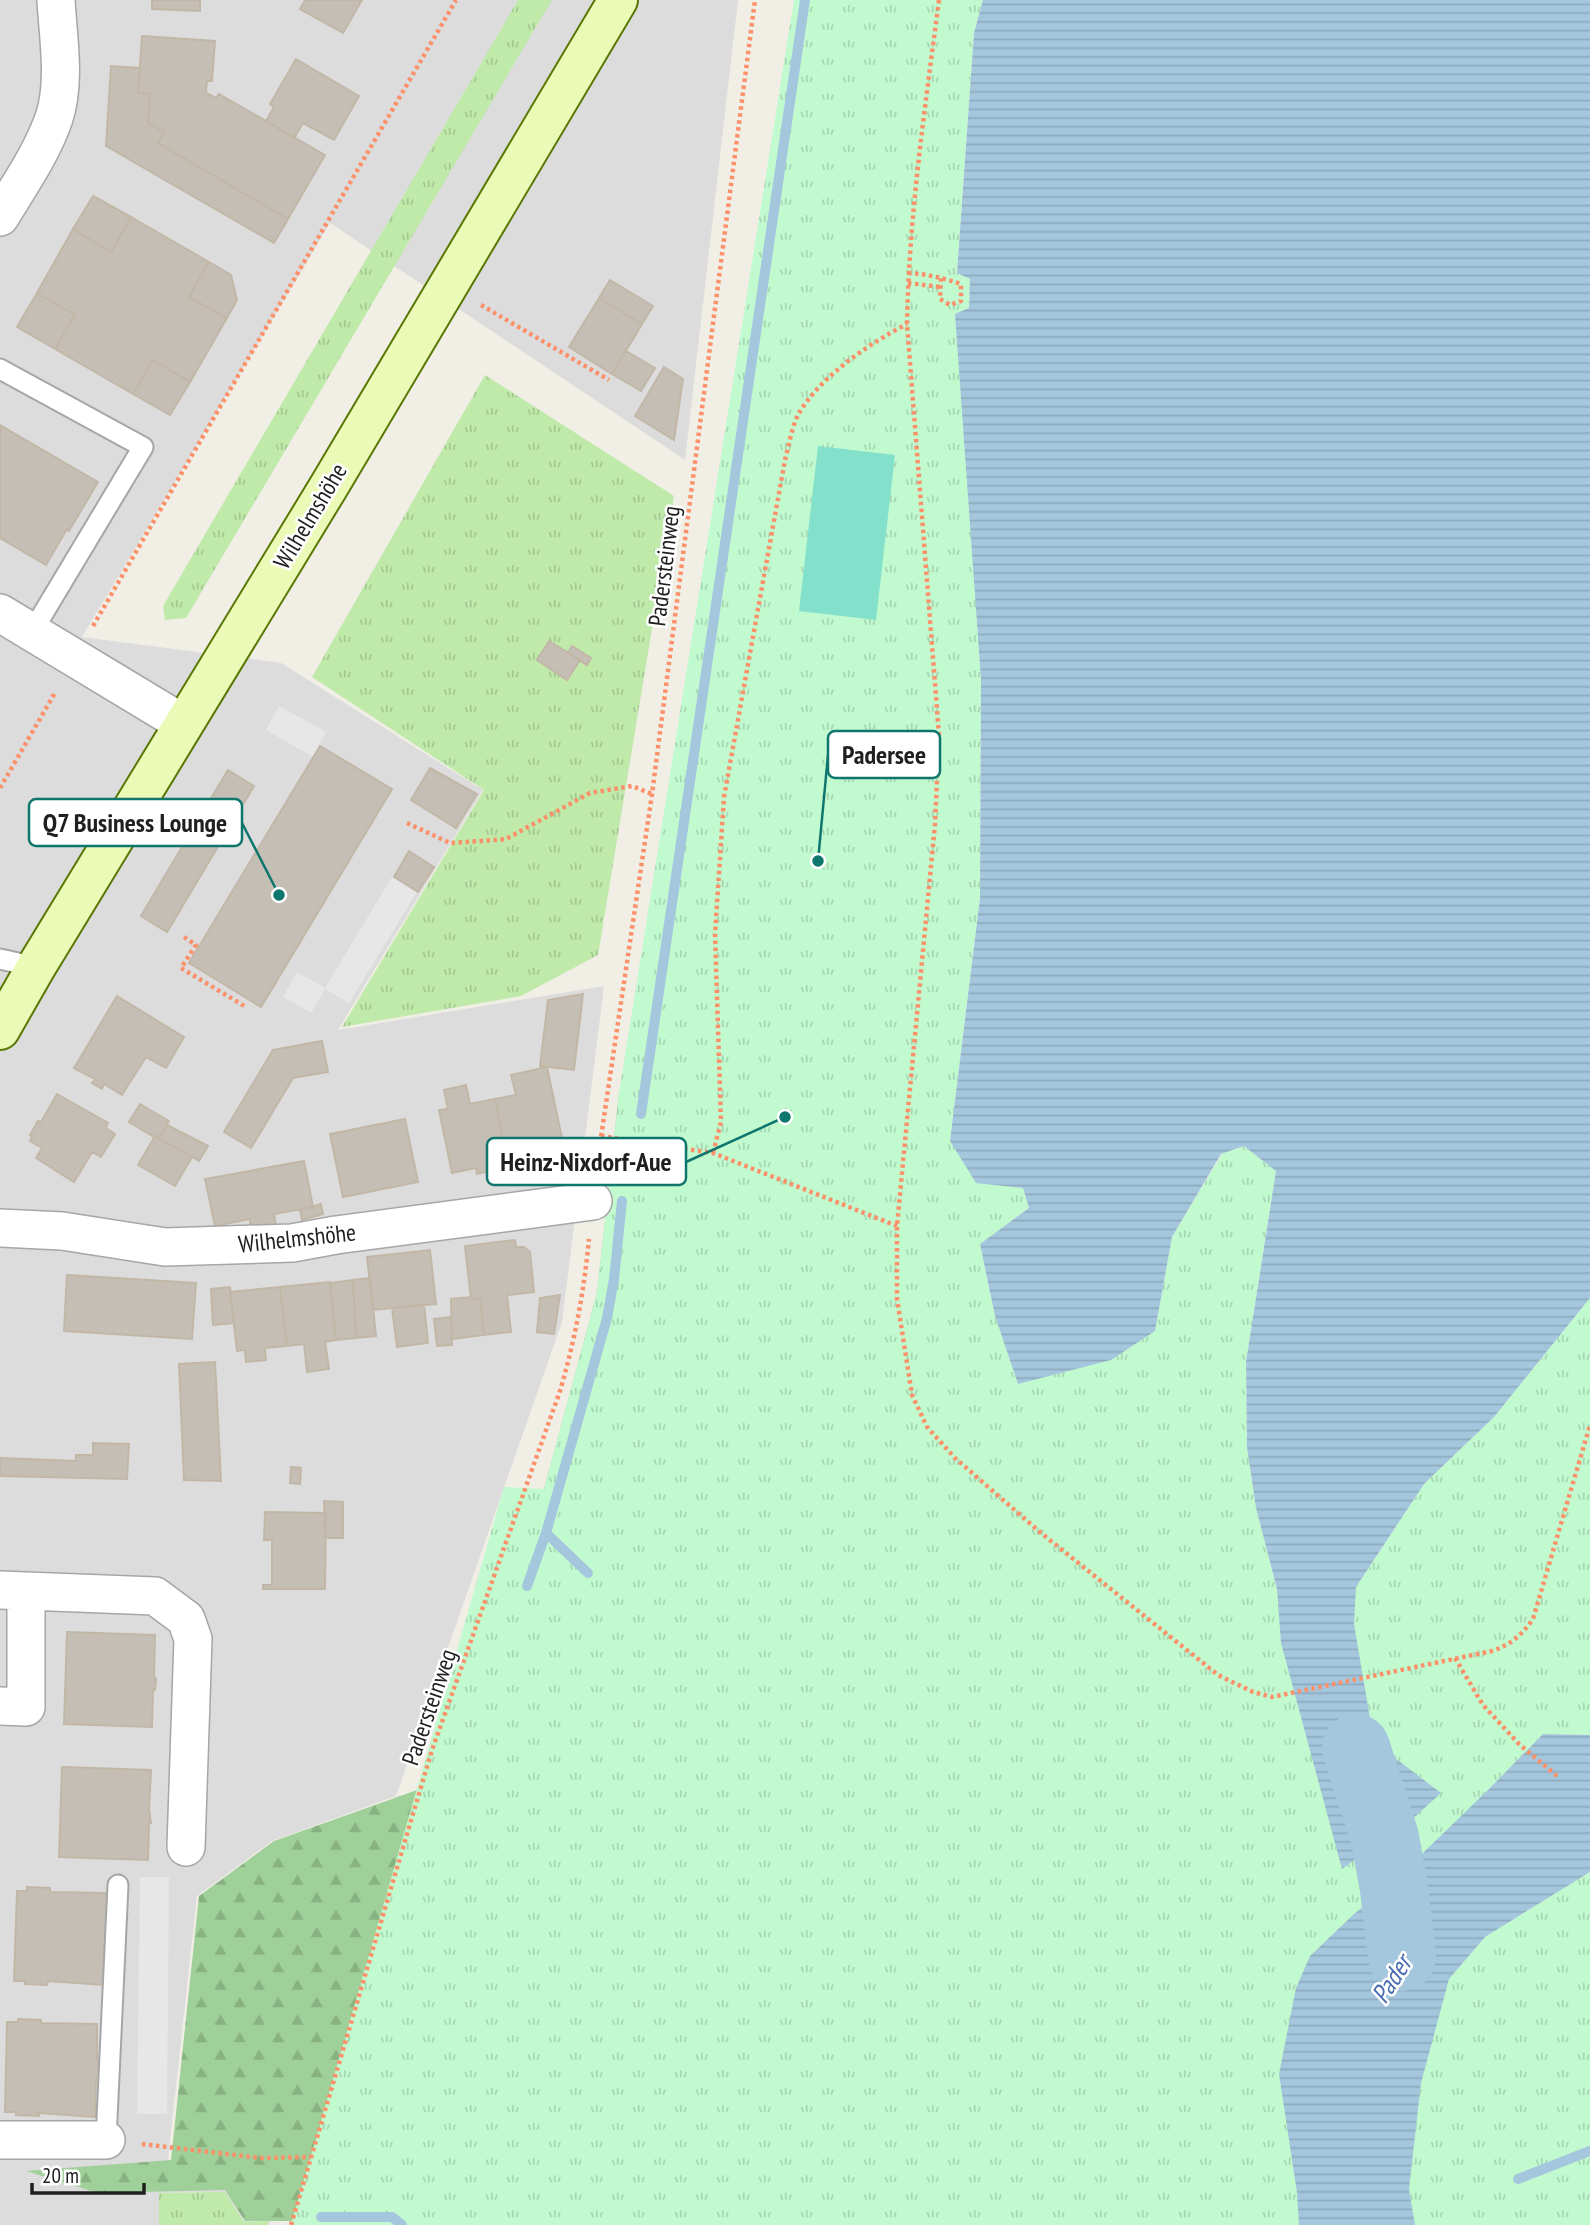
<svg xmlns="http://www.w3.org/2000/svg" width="1590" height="2225" viewBox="0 0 1590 2225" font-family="'PT Sans Narrow',sans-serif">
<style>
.residential{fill:#dddcdc}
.grass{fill:url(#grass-tufts)}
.forest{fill:url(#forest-firs)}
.park{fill:url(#park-tufts)}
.pitch{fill:#82e0cb}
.parking{fill:#e7e7e7}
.water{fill:url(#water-rules)}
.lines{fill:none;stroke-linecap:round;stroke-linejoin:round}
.stream{stroke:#a5c7de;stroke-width:10}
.river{stroke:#a5c7de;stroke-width:68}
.building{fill:#c5beb4;stroke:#c2b7a7;stroke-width:2}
.lane-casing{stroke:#a6a6a6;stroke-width:23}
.street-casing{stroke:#a6a6a6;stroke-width:40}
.secondary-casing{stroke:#587804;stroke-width:42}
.path{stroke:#fb916a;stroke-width:4.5;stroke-dasharray:3.5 3.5;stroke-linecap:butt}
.lane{stroke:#fff;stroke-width:19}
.street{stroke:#fff;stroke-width:37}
.secondary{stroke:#ecfab8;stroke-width:38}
.labels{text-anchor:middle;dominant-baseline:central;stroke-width:5;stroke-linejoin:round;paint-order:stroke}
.street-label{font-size:24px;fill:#1f1f1f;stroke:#fff}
.water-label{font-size:26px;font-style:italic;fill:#4a6cb0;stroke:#fff}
.leader{fill:none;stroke:#0f766e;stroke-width:2.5}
.callout-dot{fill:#0f766e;stroke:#fff;stroke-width:2.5}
.callout{fill:#fff;stroke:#0f766e;stroke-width:2.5}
.callout-label{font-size:26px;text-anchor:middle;font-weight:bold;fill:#1f1f1f}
</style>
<defs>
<pattern id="grass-tufts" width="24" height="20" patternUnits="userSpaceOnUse" patternTransform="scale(1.75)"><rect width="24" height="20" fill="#bfeaaa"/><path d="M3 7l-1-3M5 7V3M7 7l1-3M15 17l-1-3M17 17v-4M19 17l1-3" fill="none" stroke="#a4c892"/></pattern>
<pattern id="forest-firs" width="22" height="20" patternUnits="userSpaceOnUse" patternTransform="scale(1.75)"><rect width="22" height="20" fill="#a0d099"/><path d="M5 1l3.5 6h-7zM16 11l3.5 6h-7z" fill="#89b283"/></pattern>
<pattern id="park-tufts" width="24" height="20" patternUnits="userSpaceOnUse" patternTransform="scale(1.75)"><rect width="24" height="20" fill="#c2fad0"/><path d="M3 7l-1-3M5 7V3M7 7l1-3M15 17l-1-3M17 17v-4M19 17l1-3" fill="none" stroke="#a6d6b2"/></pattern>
<pattern id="water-rules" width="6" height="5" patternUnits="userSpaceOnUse" patternTransform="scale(1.75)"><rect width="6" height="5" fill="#a5c7de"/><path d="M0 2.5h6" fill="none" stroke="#8eaabe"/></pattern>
</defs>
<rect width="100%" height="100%" fill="#f0eee5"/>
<!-- residential -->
<path class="residential" d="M0 0H738L685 460 330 223 82 637 281 663 483 790 338 1030 604 986 562 1322 396 1796 272 1841 197 1896 168 2159 233 2182 270 2222V2225H267V2221L244 2222 225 2192 160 2193 159 2225H0Z"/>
<!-- grass -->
<path class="grass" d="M518 0H552L186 618 165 620 163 606Z
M485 375 674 496 598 955 521 996 342 1027 484 790 312 677Z
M225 2192 244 2222 268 2221 267 2225H159V2193Z"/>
<!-- forest -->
<path class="forest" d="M698 1063 314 2225 315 2221H245L225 2190 98 2193 26 2171 171 2160 199 1896 274 1841 448 1779 544 1489 597 1293 619 1093Z"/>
<!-- park -->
<path class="park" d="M794 0H983L974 33 957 273 970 279 969 308 981 679 980 898 950 1140 1005 1185 1023 1188 1029 1208 980 1244 995 1316 1018 1384 1155 1331 1172 1237 1222 1154 1244 1146 1276 1171 1246 1362 1247 1447 1256 1508 1277 1589 1356 1587 1424 1484 1494 1417 1590 1298V1735L1543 1734 1487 1791 1449 1979 1485 1937 1590 1872V2225H291L504 1487 544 1489 597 1293 619 1093Z"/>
<!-- pitch -->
<path class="pitch" d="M818 446 895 455 876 620 799 611Z"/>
<!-- parking -->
<path class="parking" d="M279 706 326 732 313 757 266 730Z
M392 877 417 892 349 1003 325 989 311 1013 283 997 297 972 325 988Z
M140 1877H169L167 2114H137Z"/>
<!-- water -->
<path class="water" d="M983 0H1590V1298L1494 1417 1424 1484 1356 1587 1354 1624 1374 1742 1441 1793 1417 1815 1342 1869 1281 1643 1277 1589 1256 1508 1247 1447 1246 1362 1276 1171 1244 1146 1221 1154 1172 1237 1155 1331 1111 1360 1018 1384 995 1316 980 1244 1029 1208 1023 1188 976 1183 950 1141 980 898 981 679 955 314 969 308 970 279 957 273 974 33Z
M1543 1734 1590 1735V1872L1485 1937 1449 1979 1421 2083 1409 2189 1415 2225H1299L1297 2193 1279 2074 1296 1988 1310 1956 1353 1915 1399 1876 1487 1791Z"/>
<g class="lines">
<!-- stream -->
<path class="stream" d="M641 1114 805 0
M588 1573 546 1533 607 1318 614 1279 622 1201
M527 1586 546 1533
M1518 2179 1590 2151
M321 2217H392L402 2225"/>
<!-- river -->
<path class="river" d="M1356 1748 1385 1838 1394 1889 1402 1957"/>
</g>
<!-- building -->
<path class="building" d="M152 0H200V11L152 9Z
M305 0H362L343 33 300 9Z
M142 36 215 41 212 81H207L206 93 216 98 219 94 325 155 288 219 158 143 164 132 148 123 150 94 138 93Z
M296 59 359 96 334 140 303 123 294 138 266 121 274 107 270 104Z
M111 66 140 68 138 93 150 94 148 123 164 132 158 143 288 219 274 243 106 146Z
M93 196 131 217 111 252 73 229Z
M131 217 209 262 189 297 227 318 190 382 153 360 133 394 55 349 75 315 37 293 73 229 111 252Z
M209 262 231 275 237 300 227 318 189 297Z
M610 280 653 306 642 324 599 298Z
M37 293 75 315 55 349 17 327Z
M599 298 642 324 612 374 569 347Z
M626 351 655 368 641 391 612 374Z
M153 360 190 382 170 415 133 394Z
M664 367 683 379 674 440 635 416Z
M0 425 98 482 69 531 67 529 46 565 0 538Z
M549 641 580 660 567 680 537 660Z
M572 646 591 658 587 665 568 653Z
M320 746 392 789 261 1007 189 963Z
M430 768 477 794 456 828 411 800Z
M228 770 254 786 167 932 141 916Z
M409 851 434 867 418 892 394 877Z
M583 994 574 1070 540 1066 548 1000Z
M117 996 184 1037 166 1068 146 1057 122 1095 104 1084 102 1089 92 1083 95 1079 74 1068Z
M322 1041 328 1072 293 1078 251 1148 224 1132 273 1050Z
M547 1067 564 1148 542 1153 543 1159 528 1163 527 1160 507 1164 495 1099 516 1095 511 1075Z
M466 1085 470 1104 495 1099 507 1164 492 1167 494 1170 477 1174 476 1168 452 1173 439 1110 448 1109 444 1090Z
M57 1094 108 1123 106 1128 115 1134 101 1157 92 1152 74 1182 36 1158 42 1148 30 1141 32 1137 30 1135 38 1121 41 1122Z
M140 1104 169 1121 159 1138 155 1136 154 1137 129 1122Z
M405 1119 418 1182 343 1197 330 1134Z
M167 1125 208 1146 199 1161 159 1138Z
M155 1136 192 1157 175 1186 138 1165Z
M304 1161 313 1207 274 1214 276 1225 259 1229 250 1223V1219L215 1226 205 1179Z
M321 1204 323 1214 302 1220 300 1210Z
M515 1240 516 1247H524L530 1252 534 1292 507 1295 511 1332 484 1335 480 1298 471 1299 465 1246Z
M430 1250 436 1304 373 1310 367 1257Z
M67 1275 196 1283 192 1339 64 1331Z
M370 1278 376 1336 356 1338 353 1280Z
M353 1280 356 1338 336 1340 330 1283Z
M330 1282 336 1340 325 1342 329 1369 307 1372 304 1344 287 1346 280 1287Z
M230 1287 234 1323 213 1325 211 1289Z
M280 1287 287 1346 265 1348 266 1360 246 1362 245 1350 237 1351 230 1292Z
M560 1295 554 1334 537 1332 540 1298Z
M471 1297V1299L480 1298 484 1335 452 1339 451 1299Z
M424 1304 428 1343 397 1347 392 1308Z
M451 1317 452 1345 437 1346 434 1319Z
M215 1362 221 1481 184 1480 179 1364Z
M93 1443 129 1444 127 1479 0 1476V1458L76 1461V1455H93Z
M291 1467 301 1468 300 1484 290 1483Z
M324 1501 343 1502V1538H325Z
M265 1512 326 1513 325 1589H263V1585H272V1540H264Z
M67 1632 155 1635 154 1676 156 1679 155 1690 153 1689 152 1727 64 1724Z
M62 1767 151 1770 149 1810 151 1823H149L148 1860 59 1857Z
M27 1887 50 1888V1892L107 1893 106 1930H111L105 1985 48 1981 47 1985 25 1984V1981H14L17 1891H27Z
M18 2019 41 2020V2023L97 2024V2061H100L99 2078H96L95 2117 38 2113 39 2116 16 2115V2112H5L7 2022H18Z"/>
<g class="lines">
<defs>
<path id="lane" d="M0 369 143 447 32 632
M0 959 36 967
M106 2140 118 1885"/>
<path id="street" d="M0 217C19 186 42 153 54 118 66 82 58 37 56 0
M0 613 184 724
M0 1228 62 1231 165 1247 292 1243 336 1235 593 1201
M0 1590 155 1596 186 1619 193 1639 186 1847
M0 1706 26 1707V1591
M0 2140H106"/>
<path id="secondary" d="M0 1030 36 967 329 486 618 0"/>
</defs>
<!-- lane casing -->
<use href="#lane" class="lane-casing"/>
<!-- street casing -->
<use href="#street" class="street-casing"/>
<!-- secondary casing -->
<use href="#secondary" class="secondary-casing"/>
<!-- path -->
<path class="path" d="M939 0C925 108 909 215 907 324L939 735 935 824 897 1226V1299L912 1395 927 1427 955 1458 1041 1533 1218 1675 1253 1692 1272 1697 1492 1651C1510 1645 1522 1635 1533 1619L1590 1425
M908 273C927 274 943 278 961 284V301L950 305 940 299 941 277
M908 283 940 287
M481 305 609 380
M93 626 456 0
M0 788 56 691
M407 823 450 843 506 839 590 793 632 786 652 794
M184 937 196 945 181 968 246 1007
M601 1136 713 1153 897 1226
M713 1153 721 1122 715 934 724 797 785 460C789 445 792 426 799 413 821 376 870 343 907 324
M597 1164 652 794 755 0
M1455 1658 1483 1705 1519 1744 1558 1777
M142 2144 261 2158 311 2157
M291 2225 432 1750 560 1391C575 1340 584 1291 589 1239"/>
<!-- lane -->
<use href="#lane" class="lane"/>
<!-- street -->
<use href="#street" class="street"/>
<!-- secondary -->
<use href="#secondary" class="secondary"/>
</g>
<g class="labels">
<!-- street labels -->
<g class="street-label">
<text transform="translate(310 516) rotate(-59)">Wilhelmshöhe</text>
<text transform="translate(664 566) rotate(-83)">Padersteinweg</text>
<text transform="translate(297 1238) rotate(-6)">Wilhelmshöhe</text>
<text transform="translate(429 1707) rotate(-71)">Padersteinweg</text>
</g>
<!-- water labels -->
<g class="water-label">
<text transform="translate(1391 1979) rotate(-57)">Pader</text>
</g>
</g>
<!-- callouts -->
<path class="leader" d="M818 861L828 755M279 895L242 823M785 1117L686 1162"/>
<g class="callout-dot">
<circle cx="818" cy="861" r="7"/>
<circle cx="279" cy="895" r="7"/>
<circle cx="785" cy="1117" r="7"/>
</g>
<g class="callout">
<rect x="828" y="731" width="112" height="47" rx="7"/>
<rect x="29" y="799" width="213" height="47" rx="7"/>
<rect x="487" y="1138" width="199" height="47" rx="7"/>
</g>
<g class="callout-label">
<text x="884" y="764">Padersee</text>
<text x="135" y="832">Q7 Business Lounge</text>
<text x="586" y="1171">Heinz-Nixdorf-Aue</text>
</g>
<!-- scale -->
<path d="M32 2183v10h112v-10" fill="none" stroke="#1f1f1f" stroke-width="3.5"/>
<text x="42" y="2183" font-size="21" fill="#1f1f1f" stroke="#ffffff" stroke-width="5" paint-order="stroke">20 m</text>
</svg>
